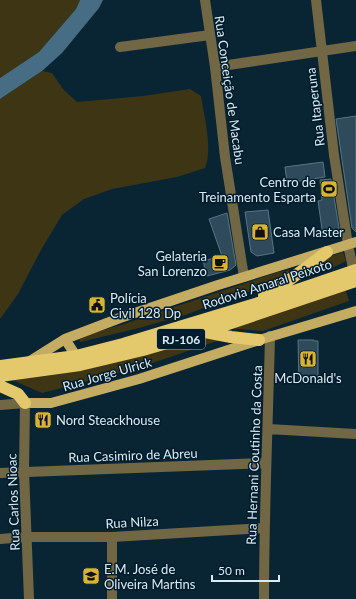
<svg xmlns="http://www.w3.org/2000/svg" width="356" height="599" viewBox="0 0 356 599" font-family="Lato,sans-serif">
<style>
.green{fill:#3e3514}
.water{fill:#466d83}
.building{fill:#2f4b5b;stroke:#577486}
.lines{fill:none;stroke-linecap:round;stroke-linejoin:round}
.minor{stroke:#726744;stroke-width:10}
.major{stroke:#c4ac62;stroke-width:10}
.highway{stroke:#e4c86c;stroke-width:12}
.labels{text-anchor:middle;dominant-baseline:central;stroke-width:3;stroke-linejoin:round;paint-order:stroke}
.shield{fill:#011c2a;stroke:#9aadb8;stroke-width:1}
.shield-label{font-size:12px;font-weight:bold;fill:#dbebf5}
.street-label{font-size:13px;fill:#dbebf5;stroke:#011c2a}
.poi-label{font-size:13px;fill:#dbebf5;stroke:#011c2a;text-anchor:start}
</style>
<rect width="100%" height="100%" fill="#092534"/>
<!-- green -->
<path class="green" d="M0 0H80L76 9 39 52 0 78Z
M42 71 52 73 63 89 77 102 143 96 190 89 201 96C204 116 213 149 205 168L177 177 112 189 84 199 62 215 41 250 18 294 0 319V99Z
M343 252 346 261 332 268 294 280 325 258Z
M296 269 270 284 185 315 139 328 80 342 79 337 124 324 278 272Z
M345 288 349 301 263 331 227 328Z
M203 336 227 339 211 343 138 368 42 393 10 379Z"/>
<!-- water -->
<path class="water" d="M80 0H103L99 8 62 53 42 71 0 99V78L39 52 76 9Z"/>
<!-- building -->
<path class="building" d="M356 116V232L352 228 336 119Z
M323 162 325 177 287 183 285 167Z
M331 179 340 234 323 236 318 201 322 200 320 180Z
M268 210 274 253 257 256 251 252 245 212Z
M227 213 236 265 230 270 207 276 203 261 222 256 209 219Z
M298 340H314V341H318V377H312V382H299Z"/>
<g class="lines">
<!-- minor -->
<path class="minor" d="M205 0 215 67 225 157 244 277
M316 0 334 155 348 245 355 277
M120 47 210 35
M215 67 356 46
M0 405 25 403 24 471 29 599
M268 429 356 434
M0 473 266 463
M112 537V599
M0 539 26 537H112L264 528
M264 599C264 511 268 424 270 336"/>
<!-- major -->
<path class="major" d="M65 339 76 356
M30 361 65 339 120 318 218 285 356 242
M25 403H51L139 379 259 340 356 311"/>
<!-- highway -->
<path class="highway" d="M264 295 288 281 327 252
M205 332 231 337 259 340
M0 366 76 356 123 344 265 301 356 270
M0 376 80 365 143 350 204 332 356 281
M0 386 18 394 25 403"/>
</g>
<!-- icons -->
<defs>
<symbol id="stadium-square" viewBox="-11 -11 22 22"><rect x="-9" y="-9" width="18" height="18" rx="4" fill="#d8b434" stroke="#011c2a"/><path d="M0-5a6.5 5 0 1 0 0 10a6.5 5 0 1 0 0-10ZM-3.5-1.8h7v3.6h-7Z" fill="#111"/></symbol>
<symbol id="shop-square" viewBox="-11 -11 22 22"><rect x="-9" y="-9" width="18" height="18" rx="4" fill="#d8b434" stroke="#011c2a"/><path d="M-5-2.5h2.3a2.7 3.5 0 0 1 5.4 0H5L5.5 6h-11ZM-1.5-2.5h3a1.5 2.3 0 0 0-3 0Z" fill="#111"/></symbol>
<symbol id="cafe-square" viewBox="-11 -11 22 22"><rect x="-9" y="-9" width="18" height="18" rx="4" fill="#d8b434" stroke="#011c2a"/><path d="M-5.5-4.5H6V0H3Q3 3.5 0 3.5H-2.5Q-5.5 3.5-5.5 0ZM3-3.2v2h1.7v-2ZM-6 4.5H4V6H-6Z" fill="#111"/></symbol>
<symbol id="civic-square" viewBox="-11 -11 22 22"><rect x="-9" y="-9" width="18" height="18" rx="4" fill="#d8b434" stroke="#011c2a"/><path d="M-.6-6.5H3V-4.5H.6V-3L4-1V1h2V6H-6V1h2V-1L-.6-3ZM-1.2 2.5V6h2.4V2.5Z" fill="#111"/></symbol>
<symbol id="restaurant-square" viewBox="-11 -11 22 22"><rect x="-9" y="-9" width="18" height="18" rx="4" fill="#d8b434" stroke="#011c2a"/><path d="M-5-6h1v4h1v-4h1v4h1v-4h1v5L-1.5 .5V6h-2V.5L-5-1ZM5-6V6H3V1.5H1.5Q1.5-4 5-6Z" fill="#111"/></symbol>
<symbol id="school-square" viewBox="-11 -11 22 22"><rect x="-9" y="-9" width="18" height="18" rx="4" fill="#d8b434" stroke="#011c2a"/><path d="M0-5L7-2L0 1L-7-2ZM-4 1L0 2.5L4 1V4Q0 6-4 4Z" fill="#111"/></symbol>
</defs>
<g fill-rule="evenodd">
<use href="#stadium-square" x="319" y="179" width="20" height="20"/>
<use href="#shop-square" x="250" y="222" width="20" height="20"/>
<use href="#cafe-square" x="210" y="253" width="20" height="20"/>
<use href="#civic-square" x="87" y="295" width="20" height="20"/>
<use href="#restaurant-square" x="298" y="349" width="20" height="20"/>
<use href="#restaurant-square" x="33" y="410" width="20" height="20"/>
<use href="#school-square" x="81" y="566" width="20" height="20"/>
</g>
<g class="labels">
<!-- shield labels -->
<rect class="shield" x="157" y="329" width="48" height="20" rx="3"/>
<g class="shield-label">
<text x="181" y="339">RJ-106</text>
</g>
<!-- street labels -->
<g class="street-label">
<text transform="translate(230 90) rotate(82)">Rua Conceição de Macabu</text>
<text transform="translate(315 107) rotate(-97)">Rua Itaperuna</text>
<text transform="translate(267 284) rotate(-18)">Rodovia Amaral Peixoto</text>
<text transform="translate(107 374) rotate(-16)">Rua Jorge Ulrick</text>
<text transform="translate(133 455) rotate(-2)">Rua Casimiro de Abreu</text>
<text transform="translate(254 455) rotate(-88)">Rua Hernani Coutinho da Costa</text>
<text transform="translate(13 502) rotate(-92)">Rua Carlos Nioac</text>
<text transform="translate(132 522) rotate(-3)">Rua Nilza</text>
</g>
<!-- poi labels -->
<g class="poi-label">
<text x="316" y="182" text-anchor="end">Centro de<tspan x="316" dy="15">Treinamento Esparta</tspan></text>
<text x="273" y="232">Casa Master</text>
<text x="207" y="256" text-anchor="end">Gelateria<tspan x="207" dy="15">San Lorenzo</tspan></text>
<text x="110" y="298">Polícia<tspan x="110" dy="15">Civil 128 Dp</tspan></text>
<text x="308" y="378" text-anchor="middle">McDonald's</text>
<text x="56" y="420">Nord Steackhouse</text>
<text x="104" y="569">E.M. José de<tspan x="104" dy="15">Oliveira Martins</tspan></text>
</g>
</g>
<!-- scale -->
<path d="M212 575v6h67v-6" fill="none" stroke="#dbebf5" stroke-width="2"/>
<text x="218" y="575" font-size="12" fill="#dbebf5" stroke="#011c2a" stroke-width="3" paint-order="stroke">50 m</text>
</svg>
